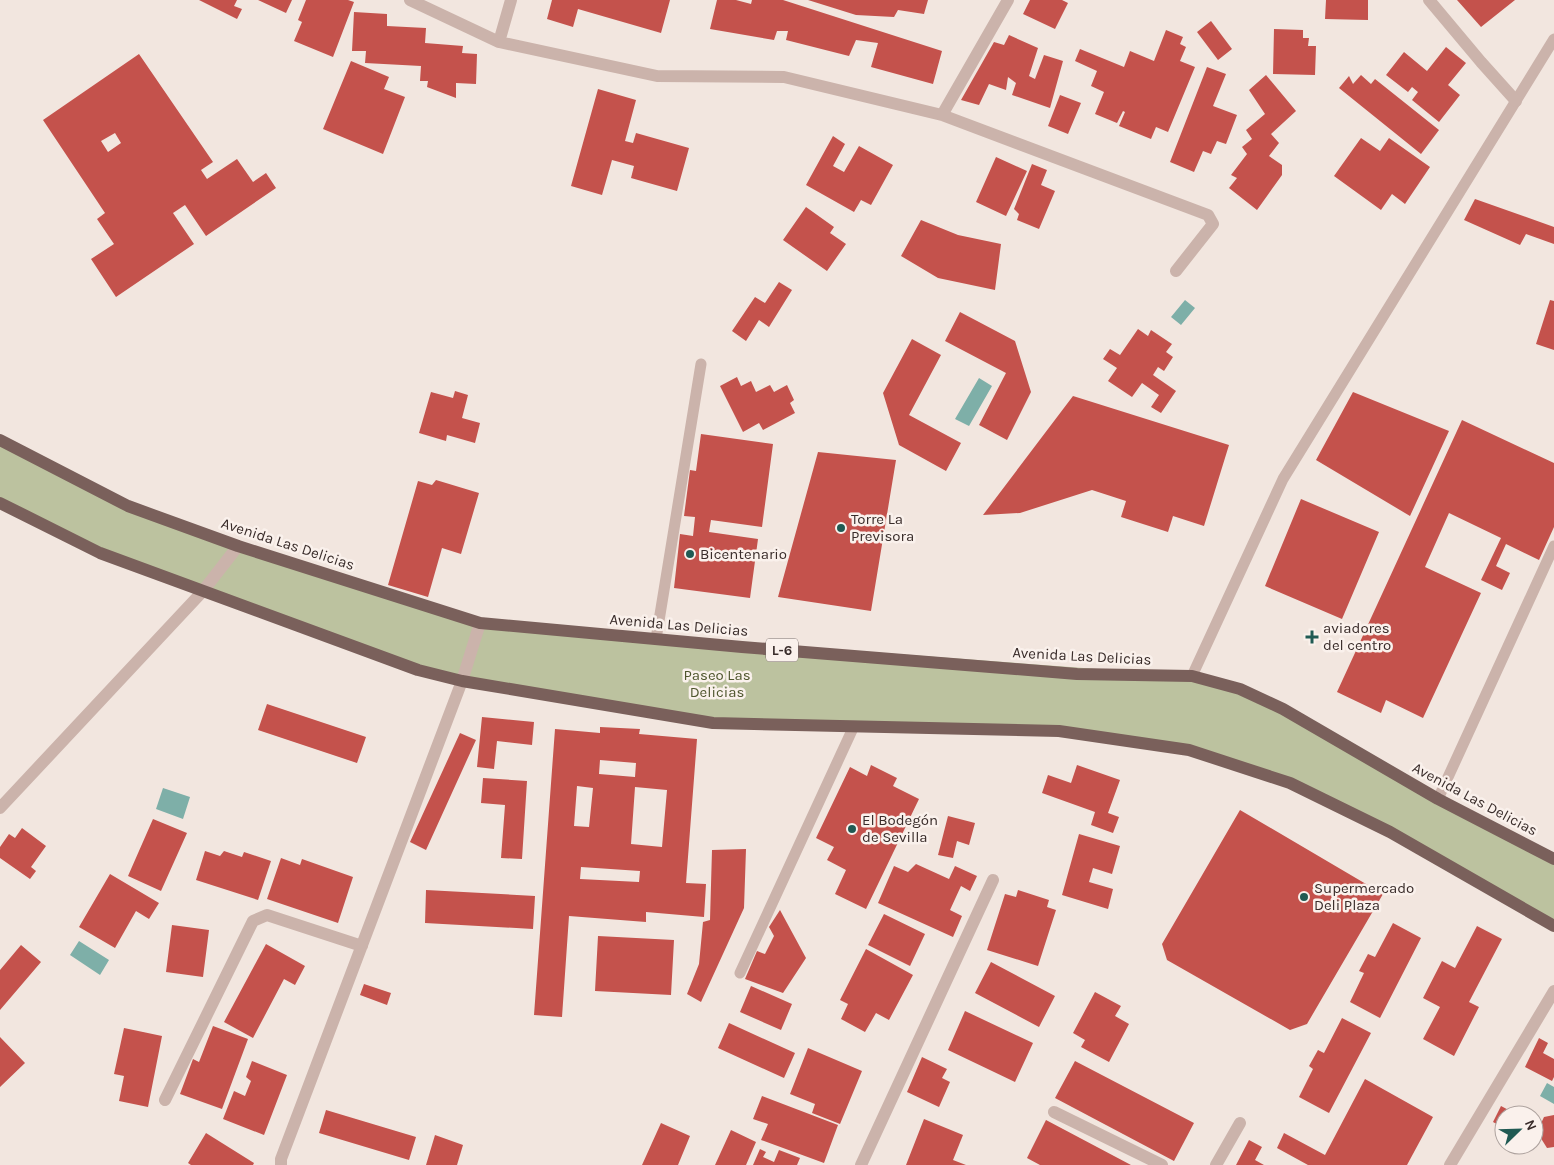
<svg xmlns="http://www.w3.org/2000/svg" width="1554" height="1165" viewBox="0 0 1554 1165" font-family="Karla,sans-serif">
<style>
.green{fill:#bcc29f}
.water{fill:#7eafa8}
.building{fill:#c4524c;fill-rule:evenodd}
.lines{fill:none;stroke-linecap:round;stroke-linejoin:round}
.service{stroke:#cbb3ab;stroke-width:11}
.minor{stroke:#cbb3ab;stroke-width:12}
.primary{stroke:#7a605b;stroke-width:12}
.poi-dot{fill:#205a53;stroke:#faf1ec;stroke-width:2}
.labels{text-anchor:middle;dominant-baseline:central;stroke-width:5;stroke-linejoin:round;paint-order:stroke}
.shield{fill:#faf1ec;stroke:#736764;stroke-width:1}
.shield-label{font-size:14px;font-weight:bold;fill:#392c2a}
.poi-label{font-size:15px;fill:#392c2a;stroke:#faf1ec;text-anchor:start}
.street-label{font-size:15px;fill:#392c2a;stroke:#faf1ec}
.park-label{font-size:15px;fill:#4f562e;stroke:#faf1ec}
</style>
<rect width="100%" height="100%" fill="#f2e6df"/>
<!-- green -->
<path class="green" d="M0 440 128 506 480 623 1192 676 1240 689 1554 859V926L1293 784 1189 750 1059 731 713 723 462 681 100 553 0 503Z"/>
<!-- water -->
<path class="water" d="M1185 300 1195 308 1181 325 1171 317Z
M979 378 992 386 969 426 955 419Z
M163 788 190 797 183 819 156 809Z
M79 941 109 960 100 975 70 955Z
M1547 1083 1554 1087V1104L1540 1096Z"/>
<!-- building -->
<path class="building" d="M199 0H237L234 6 242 9 237 19Z
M258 0H292L286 13Z
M306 0H348L354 2 333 57 294 41 302 22 298 20Z
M552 0H670L661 33 578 9 573 27 547 19Z
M717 0H736L751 4 752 0H783L942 51 933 84 871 67 878 43 856 40 849 56 786 40 788 31H777L774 40 710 29Z
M808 0H928L924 14 898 10 894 17 856 15Z
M1030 0H1062L1068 3 1055 29 1023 14Z
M1326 0H1368V20L1325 19Z
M1457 0H1515L1481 27Z
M354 12 387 14V26L426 28 425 43 463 46 462 53 477 54 476 84 456 83V98L427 87 428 81H420L421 66 365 63 366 51H352Z
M1211 21 1232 49 1218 60 1197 32Z
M1274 29 1303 30V38H1309L1308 46H1316L1315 75 1273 74Z
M1166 30 1183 37 1180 44 1186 47 1180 61 1195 67 1168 132 1156 127 1151 139 1119 126 1125 112 1123 111 1117 123 1095 114 1104 92 1091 86 1097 71 1075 61 1080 49 1124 67 1130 51 1154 61Z
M1009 35 1038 48 1029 76 1035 79 1044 55 1063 61 1050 108 1012 95 1016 83 1008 77 1006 90 989 84 979 105 961 100 994 42 1004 45Z
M1446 47 1466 63 1448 85 1460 95 1439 122 1412 100 1418 92 1412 87 1408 92 1386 75 1404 52 1427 71Z
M139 54 213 162 201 170 207 179 237 159 253 182 266 173 276 188 206 236 185 205 173 213 194 244 116 297 91 259 114 244 97 219 105 213 43 120ZM115 133 121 143 108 152 101 141Z
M351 61 389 77 384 89 405 97 383 154 323 129Z
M1207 67 1226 74 1213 106 1237 115 1226 144 1217 141 1211 154 1203 151 1194 172 1170 162Z
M1266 75 1296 111 1271 134 1279 143 1269 156 1282 165V175L1257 210 1229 188 1237 178 1231 175 1247 154 1242 147 1252 139 1246 130 1265 114 1249 90Z
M1361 75 1371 84 1375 79 1439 130 1421 154 1339 88 1349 76 1353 84Z
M598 89 636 100 625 141 633 143 636 133 689 148 677 191 631 178 634 166 612 160 602 195 571 186Z
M1060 95 1081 103 1068 134 1048 126Z
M833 136 845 144 833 166 844 172 859 146 893 165 871 205 861 200 854 212 806 185Z
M1361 138 1380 151 1389 138 1430 167 1405 204 1392 194 1381 210 1334 176Z
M996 157 1027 171 1006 216 976 202Z
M1032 164 1047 170 1041 185 1055 191 1039 229 1017 220 1019 214 1014 209Z
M1475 199 1554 227V244L1526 234 1520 245 1464 220Z
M806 207 834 227 830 233 846 244 827 271 783 240Z
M921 220 958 235 1001 244 995 290 938 278 901 256Z
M779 282 792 290 769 327 759 320 746 341 732 331 755 297 765 303Z
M1550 300 1554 301V350L1536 344Z
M960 312 1015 341 1031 392 1007 440 979 425 1006 373 945 341Z
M1138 329 1148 336 1151 330 1172 344 1166 352 1173 357 1164 371 1158 367 1153 375 1176 391 1161 413 1151 407 1159 395 1142 383 1132 397 1108 381 1117 368 1103 359 1110 349 1120 355Z
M912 339 941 355 909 415 961 443 946 471 899 445 883 393Z
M737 377 741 386 751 381 756 392 770 385 774 392 787 385 794 400 790 403 795 413 763 430 759 423 743 432 720 386Z
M455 391 468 395 462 418 480 423 475 443 447 435 446 441 419 433 431 392 453 398Z
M1353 392 1449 431 1410 516 1316 460Z
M1073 396 1229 445 1204 526 1173 516 1168 532 1121 517 1126 501 1092 490 1020 513 983 515Z
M1462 420 1554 463V527L1539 560 1506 544 1496 566 1510 573 1502 590 1481 580 1501 538 1449 513 1425 567 1481 593 1423 718 1386 700 1381 713 1337 692Z
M701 434 773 444 762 527 711 520 709 532 758 539 750 598 674 588 680 534 693 536 695 517 684 516 690 470 696 471Z
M818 452 896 460 871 611 778 597Z
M436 480 479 493 461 554 442 548 428 597 388 585 418 481 432 485Z
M1301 499 1379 532 1342 619 1265 586Z
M267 704 366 737 357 763 258 730Z
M482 717 534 722 532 745 497 741 494 769 477 767Z
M600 727 640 729 639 734 697 739 686 883 706 884 704 917 646 912V922L569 916 562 1017 534 1015 555 729 600 733ZM600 760 636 763 635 777 599 774ZM577 786 593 788 589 827 574 826ZM635 787 667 790 662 847 631 844ZM581 867 640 871 639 882 580 879Z
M460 733 476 740 426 850 410 842Z
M871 765 897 778 893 786 919 799 866 909 835 894 846 870 827 860 834 847 816 838 850 767 867 776Z
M1077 765 1120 780 1108 813 1119 817 1113 833 1091 825 1095 812 1042 793 1048 775 1071 783Z
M483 778 527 781 522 859 501 858 505 805 481 803Z
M1240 810 1383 894 1307 1024 1290 1030 1167 960 1162 944Z
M948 816 975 823 969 845 957 841 953 858 938 855Z
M153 819 187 833 161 891 128 876Z
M22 828 46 846 31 867 36 871 30 879 0 858V847L9 834 15 838Z
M1079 834 1120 846 1112 874 1093 868 1089 882 1113 889 1108 909 1062 895Z
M746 849 744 908 701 1002 687 994 699 964 703 922 710 920 712 850Z
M205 851 220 856 224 851 242 857 244 852 271 861 258 900 196 880Z
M281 858 300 865 302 859 353 877 338 923 267 899Z
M916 864 949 879 955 866 977 876 970 891 961 886 950 910 962 916 953 937 878 903 894 866 908 872Z
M110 874 159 903 149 919 136 911 115 948 79 927Z
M426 890 535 896 533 929 425 923Z
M1018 890 1049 900 1047 907 1056 910 1038 966 987 950 1005 894 1016 897Z
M780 910 806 958 783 993 745 979 757 951 765 954 774 936 769 927Z
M884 914 925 934 910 966 868 945Z
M1393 923 1421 938 1380 1018 1350 1002 1364 973 1359 971 1368 954 1375 957Z
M172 925 209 930 203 977 166 972Z
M1477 926 1502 939 1469 1002 1479 1007 1454 1056 1423 1039 1440 1007 1423 998 1442 961 1455 968Z
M598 936 674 940 671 995 595 991Z
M266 944 305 966 295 985 284 979 253 1038 224 1022Z
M21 945 41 962 0 1010V970Z
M866 949 913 975 889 1020 876 1013 865 1032 841 1019 848 1004 840 1000Z
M991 962 1055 996 1039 1027 975 993Z
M364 984 391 993 387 1005 360 995Z
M751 986 792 1004 781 1030 740 1012Z
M1095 992 1121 1006 1115 1016 1129 1024 1109 1062 1081 1047 1085 1040 1073 1033Z
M965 1011 1033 1043 1015 1082 948 1050Z
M1342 1018 1371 1033 1329 1113 1299 1097 1313 1069 1309 1066 1318 1050 1324 1053Z
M729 1023 795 1053 784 1078 718 1048Z
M213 1026 248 1039 222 1109 180 1094 193 1059 199 1062Z
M124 1028 162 1036 148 1107 119 1101 124 1076 114 1074Z
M0 1037 25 1063 0 1087Z
M1539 1038 1548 1043 1543 1053 1554 1059V1077L1552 1081 1525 1067Z
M808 1048 862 1071 840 1124 812 1113 815 1104 790 1094Z
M922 1057 947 1069 942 1078 950 1082 939 1107 907 1092Z
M252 1061 287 1075 264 1135 223 1119 234 1091 245 1096 251 1081 246 1077Z
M1075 1061 1194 1123 1174 1161 1055 1098Z
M1365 1079 1433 1117 1407 1165H1308L1277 1148 1284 1133 1325 1155Z
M762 1096 838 1125 824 1163 761 1140 768 1124 753 1119Z
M1501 1106 1518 1115H1504V1128L1493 1122Z
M326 1110 416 1137 409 1160 319 1133Z
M1554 1115V1147L1547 1148 1537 1132 1544 1117Z
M924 1119 963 1135 953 1160 966 1165H906Z
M1046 1120 1131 1165H1040L1027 1158Z
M661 1123 690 1136 678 1165H642Z
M731 1130 756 1142 746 1165H715Z
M206 1133 254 1163 253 1165H191L188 1163Z
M435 1135 463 1145 457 1165H426Z
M1249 1140 1262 1147 1255 1160 1264 1165H1236Z
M760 1149 766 1152 763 1157 774 1162 779 1150 800 1158 797 1165H753Z"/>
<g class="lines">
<!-- service -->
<path class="service" d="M656 639 701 364
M1192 676 1283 479 1554 39
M1438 799 1554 546
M740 973 854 726"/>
<!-- minor -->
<path class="minor" d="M410 0 499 42 657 76 784 77 942 115 1208 215 1213 224 1176 271
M1429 0 1481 62 1516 101
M499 42 511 0
M942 115 1008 0
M0 808 203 591 238 546
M165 1100 253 921 267 915 362 946
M1054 1112 1162 1165
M281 1165V1159L462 681 480 623
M861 1165 993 880
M1216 1165 1240 1123
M1450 1165 1554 991"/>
<!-- primary -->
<path class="primary" d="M0 440 128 506 238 546 480 623 742 647 1077 674 1192 676 1240 689 1283 709 1438 799 1554 859
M0 503 100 553 418 670 462 681 713 723 1059 731 1189 750 1290 783 1390 832 1554 926"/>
</g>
<!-- markers -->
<g class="poi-dot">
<circle cx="841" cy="528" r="5"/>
<circle cx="690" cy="554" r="5"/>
<path d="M1309.5 629.5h5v5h5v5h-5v5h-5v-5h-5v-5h5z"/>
<circle cx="852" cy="829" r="5"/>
<circle cx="1304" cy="897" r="5"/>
</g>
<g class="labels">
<!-- shield labels -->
<rect class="shield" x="766" y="638.5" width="32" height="23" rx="4"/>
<g class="shield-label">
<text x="782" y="650">L-6</text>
</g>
<!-- poi labels -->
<g class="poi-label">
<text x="851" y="519">Torre La<tspan x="851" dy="17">Previsora</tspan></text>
<text x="700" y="554">Bicentenario</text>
<text x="1323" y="628">aviadores<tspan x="1323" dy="17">del centro</tspan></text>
<text x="862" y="820">El Bodegón<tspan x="862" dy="17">de Sevilla</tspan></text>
<text x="1314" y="888">Supermercado<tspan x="1314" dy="17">Deli Plaza</tspan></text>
</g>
<!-- street labels -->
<g class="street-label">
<text transform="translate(288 544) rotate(18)">Avenida Las Delicias</text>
<text transform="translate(679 625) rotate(5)">Avenida Las Delicias</text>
<text transform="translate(1082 656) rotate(3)">Avenida Las Delicias</text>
<text transform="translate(1475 799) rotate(28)">Avenida Las Delicias</text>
</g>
<!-- park labels -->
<g class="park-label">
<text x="717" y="675">Paseo Las<tspan x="717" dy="17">Delicias</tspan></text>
</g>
</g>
<!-- north arrow -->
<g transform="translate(1519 1130) rotate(67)"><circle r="24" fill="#faf1ec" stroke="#ada29e"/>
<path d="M0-4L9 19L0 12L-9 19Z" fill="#205a53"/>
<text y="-8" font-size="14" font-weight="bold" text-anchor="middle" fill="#392c2a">N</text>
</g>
</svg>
